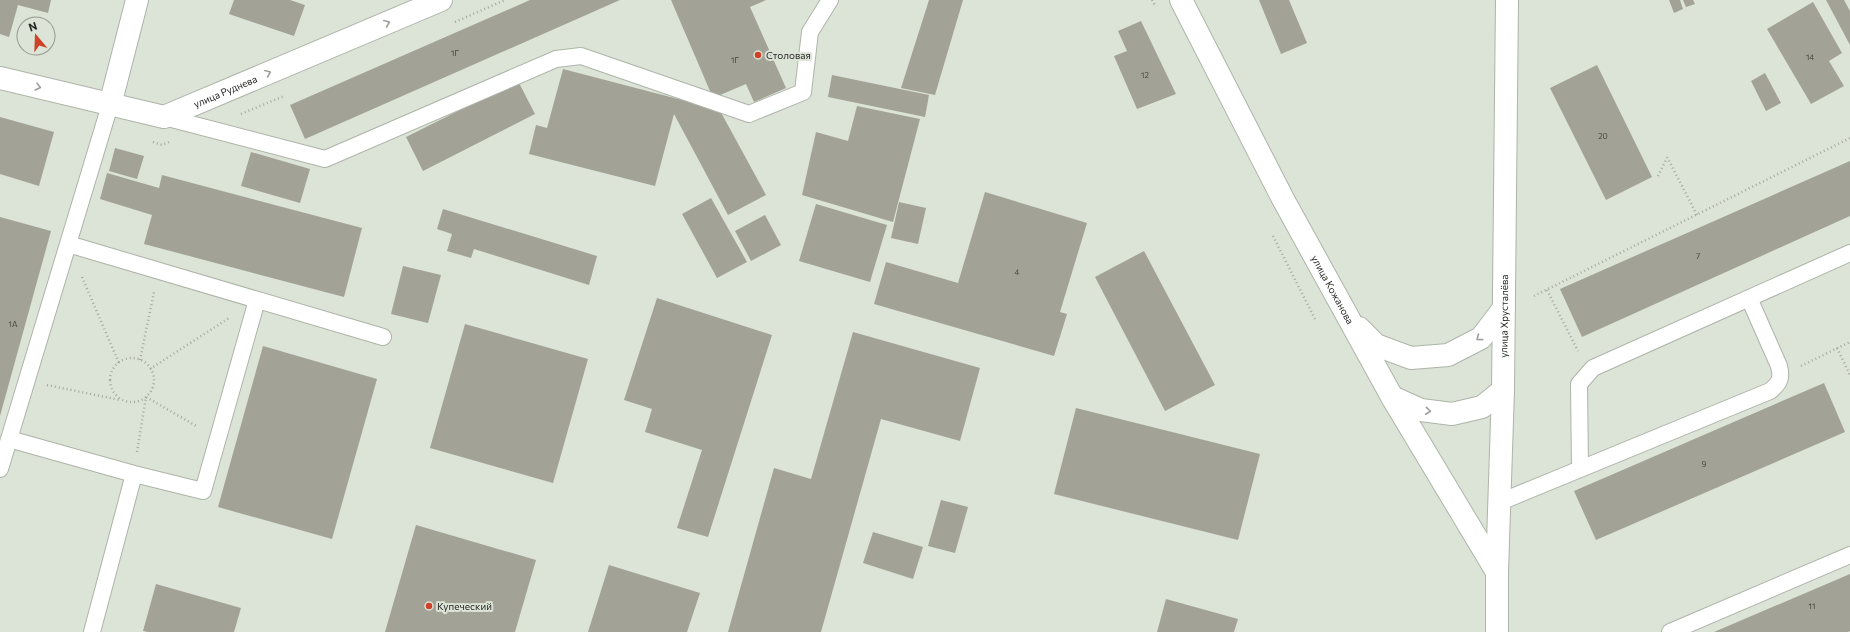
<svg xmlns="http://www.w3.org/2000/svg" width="1850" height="632" viewBox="0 0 1850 632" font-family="Commissioner,sans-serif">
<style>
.building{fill:#a2a396}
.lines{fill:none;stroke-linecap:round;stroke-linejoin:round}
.lane-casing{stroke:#adb4a8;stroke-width:18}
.secondary-casing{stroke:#adb4a8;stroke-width:24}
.primary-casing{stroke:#adb4a8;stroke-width:24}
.path{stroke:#a4a9a0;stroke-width:2.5;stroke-dasharray:1 3;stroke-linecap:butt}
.lane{stroke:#fff;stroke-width:16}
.secondary{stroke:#fff;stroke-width:22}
.primary{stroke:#fff;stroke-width:22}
.oneway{stroke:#9e9f9d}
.poi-dot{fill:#cd4228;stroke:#dce3d7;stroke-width:1.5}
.labels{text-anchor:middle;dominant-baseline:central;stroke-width:4;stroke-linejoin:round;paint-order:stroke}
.number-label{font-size:8px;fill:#464841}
.poi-label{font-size:10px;fill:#272925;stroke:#dce3d7;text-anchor:start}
.street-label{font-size:10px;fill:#272925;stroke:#dce3d7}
</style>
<rect width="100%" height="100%" fill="#dce3d7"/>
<!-- building -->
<path class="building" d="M0 0H51L48 13 18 5 9 37 0 34Z
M234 0H290L305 5 294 36 229 14Z
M530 0H620L305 139 290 105Z
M671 0H766L750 7 786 88 754 102 746 84 713 98Z
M929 0H963L935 95 901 88Z
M1259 0H1289L1307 43 1281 54Z
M1669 0H1680L1683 9 1674 13Z
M1683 0H1693L1695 4 1686 7Z
M1826 0H1844L1850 11V45Z
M1813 2 1842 53 1829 61 1844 86 1811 104 1767 29Z
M1141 21 1176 94 1137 109 1114 56 1127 51 1118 31Z
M1597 65 1652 177 1606 200 1550 88Z
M563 69 678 99 718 107 766 195 728 215 674 114 655 186 529 154 536 125 547 128Z
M1765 73 1781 103 1766 111 1751 81Z
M832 75 929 95 925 117 828 97Z
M518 81 535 114 423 171 406 137Z
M857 106 920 119 893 222 802 195 816 132 848 141Z
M0 117 54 132 39 186 0 174Z
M115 148 144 156 137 179 109 171Z
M251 152 310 169 300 203 241 186Z
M1850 161V216L1582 337 1560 289Z
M107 173 159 188 162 175 362 228 344 297 144 244 152 215 100 199Z
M985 192 1087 223 1060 312 1067 314 1054 356 874 304 886 262 958 283Z
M711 198 747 262 717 278 682 214Z
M899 202 926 208 918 244 891 238Z
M816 204 887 225 870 282 799 261Z
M443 209 597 256 589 285 474 249 471 258 447 251 452 234 437 229Z
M765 215 781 245 751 261 735 231Z
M0 217 51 231 0 416Z
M1144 251 1215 385 1165 411 1095 277Z
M403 266 441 275 428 323 391 314Z
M657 298 772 335 708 537 677 528 702 450 645 432 652 409 624 400Z
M465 324 588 359 553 483 430 448Z
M853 332 980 368 960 441 881 419 821 632H728L774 468 811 479Z
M263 346 377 379 332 539 218 507Z
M1824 383 1845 432 1596 540 1574 491Z
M1076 408 1260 454 1238 540 1054 494Z
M941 500 968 507 955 553 928 546Z
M416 525 536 560 515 632H385Z
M873 532 923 547 913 579 863 563Z
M609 565 700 593 687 632H588Z
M1850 574V631L1848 632H1714Z
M156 584 241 608 234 632H148L143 631Z
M1166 599 1238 619 1234 632H1157Z"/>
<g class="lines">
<defs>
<path id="lane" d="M164 117 325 159 556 59 581 56 749 114 803 92 810 32 830 0
M68 244 383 337
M9 439 134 474 203 491 257 300
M0 469 110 105
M1580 469 1579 384 1593 368 1850 253
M1500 502 1770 391C1780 383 1782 378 1779 366L1749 298
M92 632 134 474
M1670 632 1850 555"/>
<path id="secondary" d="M110 105 137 0"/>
<g id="primary">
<path id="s1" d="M1181 0 1283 199 1392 397 1497 572"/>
<path id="s2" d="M0 78 164 117 441 0"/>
<path d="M1359 328 1376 345 1411 358 1448 355 1481 338 1504 308"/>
<path d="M1392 397 1421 410 1452 414 1482 407 1503 390"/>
<path id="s3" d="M1497 632V572L1503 390 1507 0"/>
</g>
</defs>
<!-- lane casing -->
<use href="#lane" class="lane-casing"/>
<!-- secondary casing -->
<use href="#secondary" class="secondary-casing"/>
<!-- primary casing -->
<use href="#primary" class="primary-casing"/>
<!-- path -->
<path class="path" d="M1152 0 1156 7
M455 22 505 0
M241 114 284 96
M153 142 162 145 169 142
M1667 157 1697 215
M1658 176 1667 158
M1273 236 1316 321
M82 277 119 363
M1547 290 1578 351
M1534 296 1850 138
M1837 348 1850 375
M110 380a22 22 0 1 1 44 0a22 22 0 1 1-44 0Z
M140 360 154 292
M1801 366 1850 342
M150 369 229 318
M47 385 120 400
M137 452 146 397 198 427"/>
<!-- lane -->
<use href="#lane" class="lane"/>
<!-- secondary -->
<use href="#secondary" class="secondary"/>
<!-- primary -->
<use href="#primary" class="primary"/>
</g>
<!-- one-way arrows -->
<defs><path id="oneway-chevron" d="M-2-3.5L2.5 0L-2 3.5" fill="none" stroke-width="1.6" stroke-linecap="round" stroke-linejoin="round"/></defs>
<g class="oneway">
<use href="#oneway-chevron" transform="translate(387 23) rotate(-23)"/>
<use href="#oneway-chevron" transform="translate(268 73) rotate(-23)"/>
<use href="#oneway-chevron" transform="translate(38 87) rotate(14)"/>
<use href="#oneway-chevron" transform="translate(1479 338) rotate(143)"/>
<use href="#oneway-chevron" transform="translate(1428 411) rotate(6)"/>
</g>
<!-- markers -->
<g class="poi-dot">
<circle cx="758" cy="55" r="4"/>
<circle cx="429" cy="606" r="4"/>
</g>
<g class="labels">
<!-- number labels -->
<g class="number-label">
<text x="455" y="53">1Г</text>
<text x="1810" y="57">14</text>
<text x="735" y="60">1Г</text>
<text x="1145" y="75">12</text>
<text x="1603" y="136">20</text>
<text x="1698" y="256">7</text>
<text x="1017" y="272">4</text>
<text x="13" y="324">1А</text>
<text x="1704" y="464">9</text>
<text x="1812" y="606">11</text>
</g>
<!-- poi labels -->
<g class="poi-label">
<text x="766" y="55">Столовая</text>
<text x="437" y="606">Купеческий</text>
</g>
<!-- street labels -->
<g class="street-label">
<text stroke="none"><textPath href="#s2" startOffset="235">улица Руднева</textPath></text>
<text stroke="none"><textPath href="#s1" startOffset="327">улица Кожанова</textPath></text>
<text stroke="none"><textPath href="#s3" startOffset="316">улица Хрусталёва</textPath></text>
</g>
</g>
<!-- north arrow -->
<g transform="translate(36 36) rotate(341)"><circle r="19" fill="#dce3d7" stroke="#949990"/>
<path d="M0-3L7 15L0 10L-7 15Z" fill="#cd4228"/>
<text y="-6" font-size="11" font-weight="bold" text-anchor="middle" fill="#272925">N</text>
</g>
</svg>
